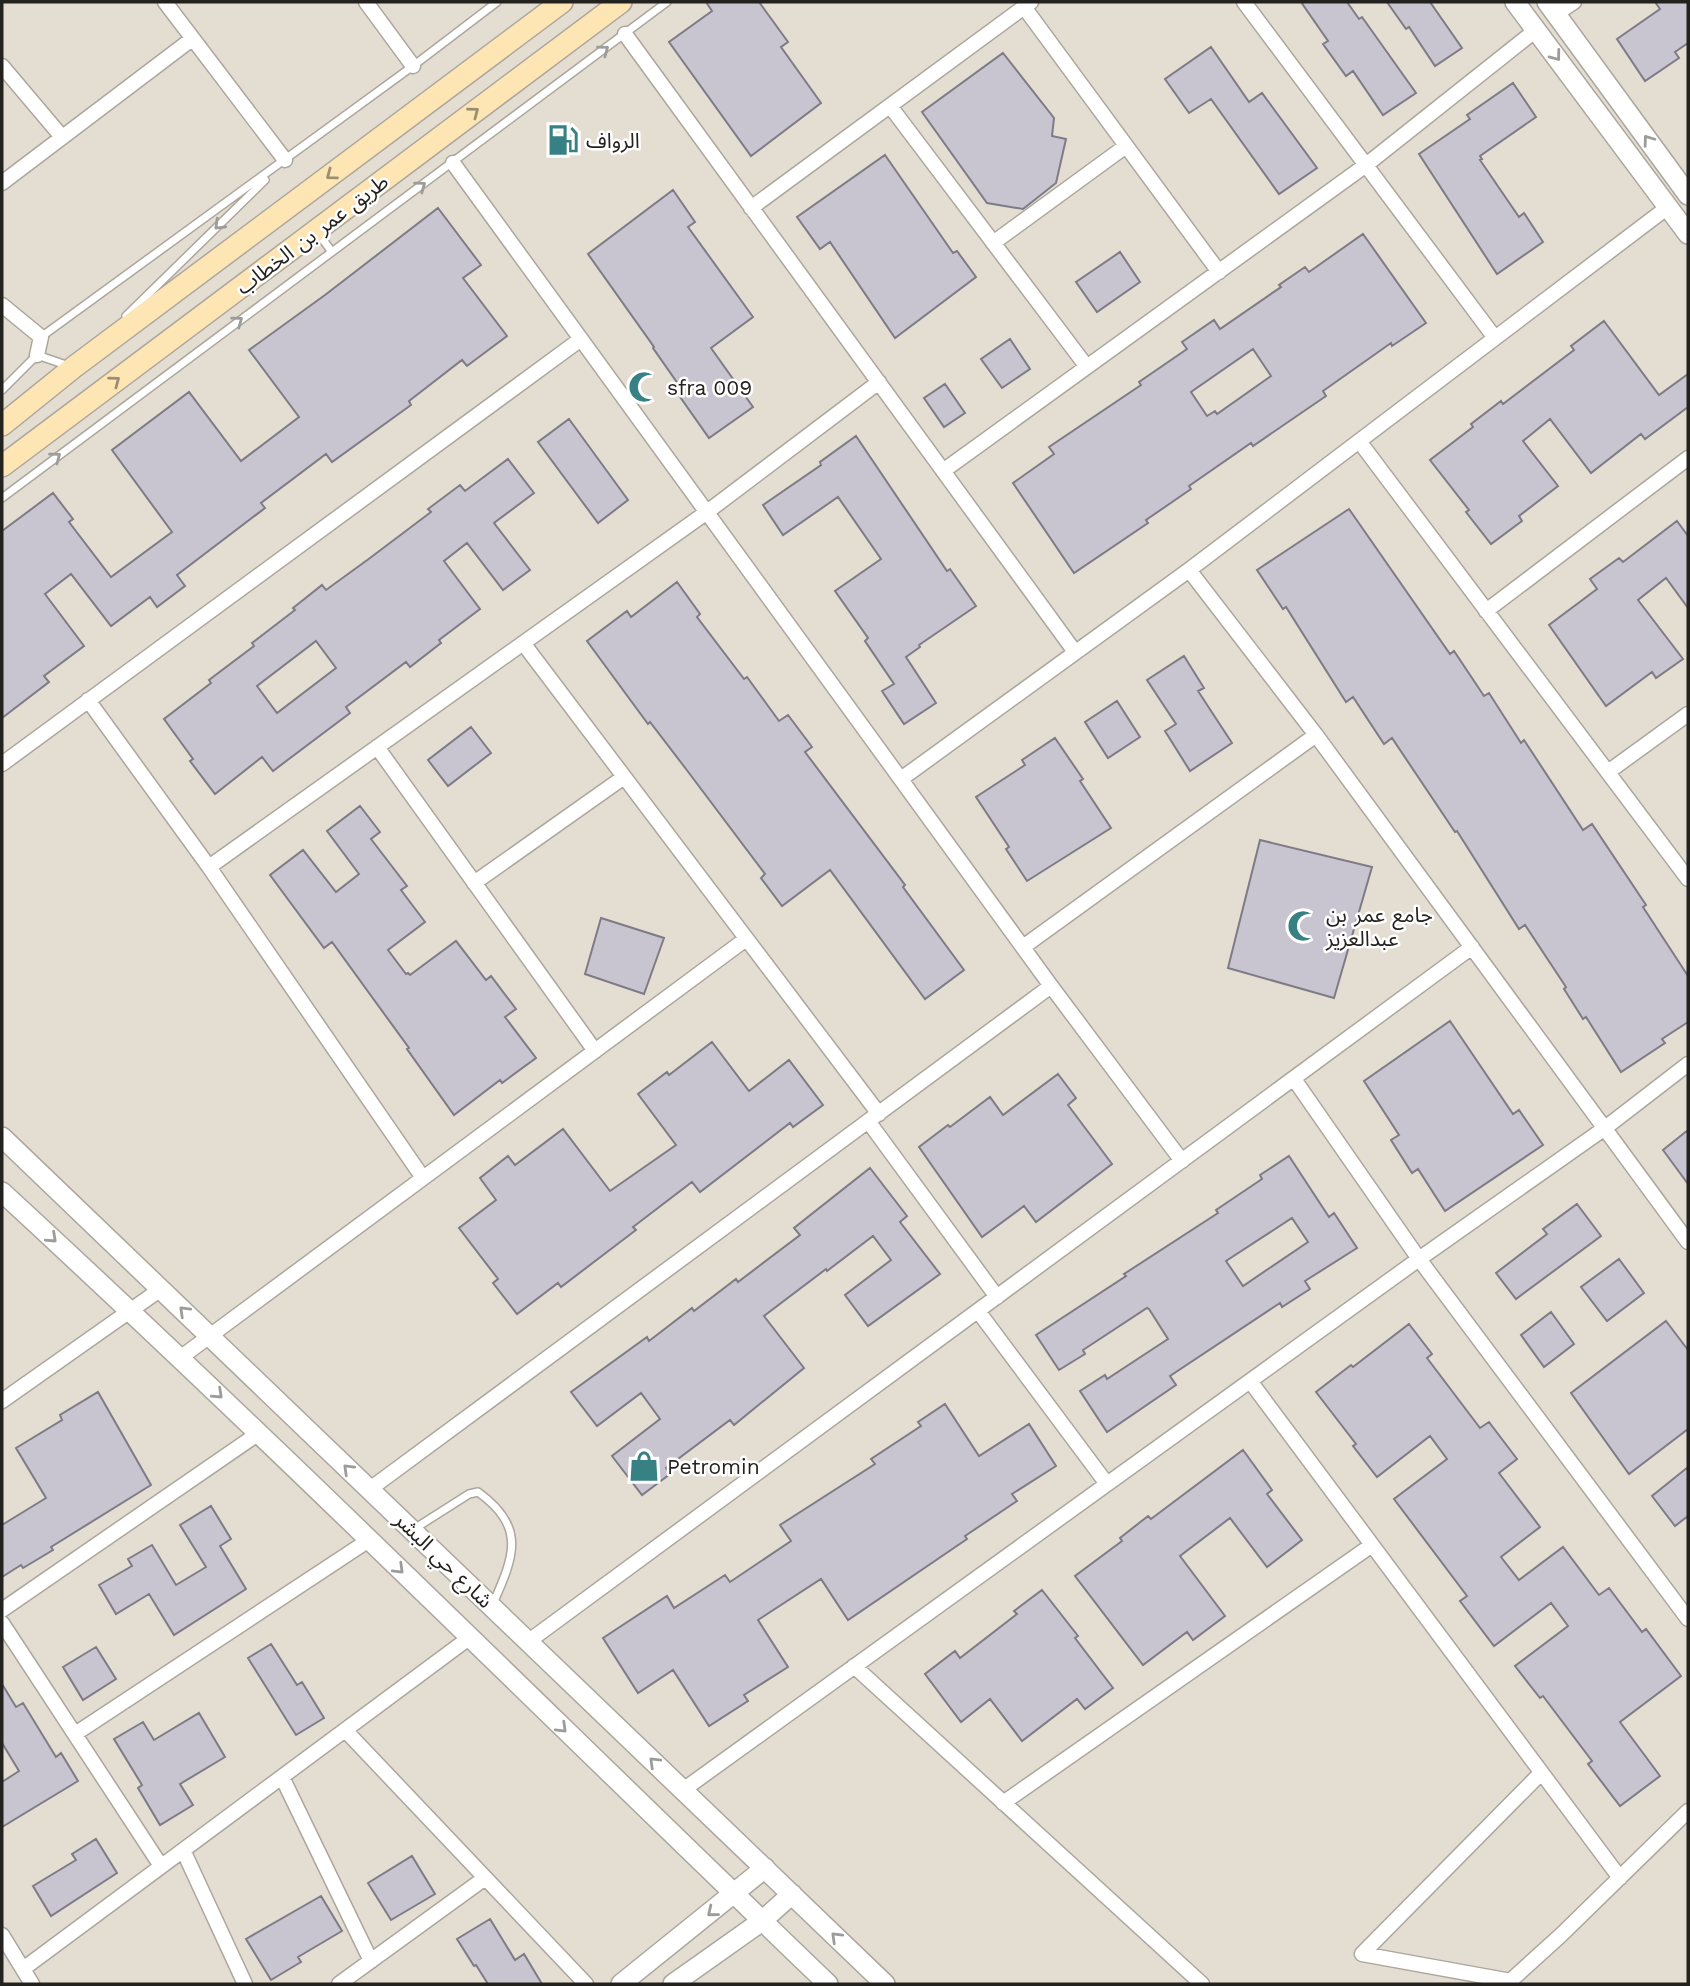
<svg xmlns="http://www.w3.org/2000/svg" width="1690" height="1986" viewBox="0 0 1690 1986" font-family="'Work Sans','Noto Sans Arabic',sans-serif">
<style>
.building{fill:#c9c5d0;stroke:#7f7b86;stroke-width:2;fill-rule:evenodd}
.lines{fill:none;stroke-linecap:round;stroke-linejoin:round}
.service-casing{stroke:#aca69c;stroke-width:10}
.minor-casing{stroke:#aca69c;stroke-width:17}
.tertiary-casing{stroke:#aca69c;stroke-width:22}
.secondary-casing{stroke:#aca69c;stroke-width:24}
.service{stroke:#fff;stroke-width:7}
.minor{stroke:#fff;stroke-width:14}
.tertiary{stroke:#fff;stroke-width:19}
.secondary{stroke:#fde6b4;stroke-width:21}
.oneway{stroke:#9c9c9a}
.oneway2{stroke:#9b8e70}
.labels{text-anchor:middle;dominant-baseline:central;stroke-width:5;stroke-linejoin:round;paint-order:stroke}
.poi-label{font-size:21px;fill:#24221e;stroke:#fff;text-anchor:start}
.street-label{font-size:21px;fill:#24221e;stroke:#fff}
</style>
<rect width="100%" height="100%" fill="#e3ddd2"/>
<!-- building -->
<path class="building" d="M706 2H759L788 42 781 47 821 103 751 156 669 42 712 11Z
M1301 2H1347L1359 19 1362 17 1416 93 1383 115 1353 71 1346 76 1323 44 1328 41Z
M1387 2H1430L1462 48 1435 66 1409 27 1406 29Z
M1655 2H1688V43L1675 52 1679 58 1645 81 1617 39 1660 9Z
M1211 47 1249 102 1262 93 1317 168 1279 194 1211 99 1189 113 1165 79Z
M1003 53 1054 118 1052 136 1066 139 1056 183 1023 209 987 203 922 112Z
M1513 83 1536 117 1480 156 1482 159 1480 160 1519 217 1524 213 1543 242 1497 274 1419 154 1470 119 1467 115Z
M885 155 953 253 957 251 976 277 895 338 830 242 820 249 797 217Z
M673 190 695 222 688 227 753 317 711 348 753 407 709 438 678 394 683 391 653 348 654 347 588 254Z
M438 208 481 265 463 278 507 336 467 366 462 360 409 401 411 405 332 462 326 454 261 503 265 508 177 575 185 586 157 607 150 597 111 626 71 574 45 594 84 646 44 676 49 682 2 718V531L53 493 73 519 69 522 111 577 172 532 112 450 189 392 241 461 299 417 249 350 325 295Z
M1363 234 1426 323 1392 346 1391 343 1323 391 1326 396 1253 446 1251 443 1189 486 1191 489 1146 520 1148 523 1074 573 1013 483 1054 454 1049 447 1141 385 1139 382 1187 349 1182 342 1214 320 1220 329 1281 287 1279 285 1305 267 1309 272ZM1253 349 1271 376 1217 414 1215 411 1207 416 1191 392Z
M1120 252 1140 282 1097 312 1076 282Z
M1604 321 1659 395 1688 374V407L1645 439 1641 434 1591 473 1550 419 1523 441 1558 486 1519 516 1522 521 1491 544 1466 512 1469 510 1430 460 1473 427 1471 424 1501 401 1503 404 1574 350 1571 346Z
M1010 339 1030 369 1002 388 981 359Z
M945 384 965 413 944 427 924 398Z
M569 419 628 500 598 523 538 442Z
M856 436 947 571 950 569 976 606 919 645 920 647 906 657 936 703 904 724 882 691 894 684 865 641 868 638 835 591 881 559 838 497 783 535 763 505 821 465 820 462Z
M508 459 534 493 494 523 530 570 503 590 467 543 444 561 480 609 439 640 441 643 410 667 406 662 346 707 350 713 273 771 262 757 215 794 190 761 193 759 164 719 211 683 209 680 254 646 252 643 295 610 293 608 322 585 326 590 370 558 431 512 428 509 460 485 465 491ZM316 641 336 668 277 713 257 686Z
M1349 509 1450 654 1454 651 1484 696 1489 693 1521 743 1524 740 1583 830 1592 824 1646 905 1643 907 1688 976V1022L1662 1039 1665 1043 1621 1072 1586 1017 1583 1019 1564 989 1566 987 1525 925 1519 929 1457 831 1455 832 1392 738 1384 744 1353 697 1346 702 1286 607 1283 609 1257 570Z
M1677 521 1688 536V608L1666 578 1638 600 1683 659 1656 678 1652 672 1606 706 1549 625 1597 589 1590 579 1619 558 1623 562Z
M677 582 700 614 697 617 744 679 747 677 779 721 788 715 812 747 805 752 905 885 903 887 964 970 925 999 830 870 782 906 761 878 765 874 686 769 650 722 648 724 587 641 627 611 631 617Z
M1184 656 1204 688 1198 691 1232 743 1190 771 1165 731 1176 724 1147 680Z
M1117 701 1140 737 1108 758 1085 722Z
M471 727 491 753 448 786 428 760Z
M1055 738 1083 779 1080 781 1111 828 1027 881 1006 849 1009 847 976 797 1025 765 1022 760Z
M360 806 380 832 371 839 407 886 401 890 425 922 388 950 406 974 408 973 410 975 456 941 486 980 491 976 516 1009 505 1017 536 1058 502 1083 500 1080 454 1115 407 1049 409 1048 332 942 324 948 270 875 303 850 336 892 359 874 327 831Z
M1260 840 1372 867 1334 998 1228 968Z
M601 918 664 938 644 994 585 974Z
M1450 1021 1513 1114 1519 1110 1543 1145 1445 1211 1418 1169 1412 1173 1391 1140 1399 1135 1364 1081Z
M712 1042 749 1091 789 1060 823 1105 793 1127 790 1123 700 1192 692 1182 633 1227 636 1230 561 1287 558 1283 517 1314 493 1283 498 1279 459 1228 496 1200 480 1178 508 1156 515 1165 563 1129 610 1191 676 1145 638 1094 667 1072 669 1075Z
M1058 1074 1076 1098 1068 1105 1112 1164 1036 1222 1024 1206 982 1237 919 1147 948 1125 950 1127 990 1097 1003 1115Z
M1688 1130V1184L1663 1150Z
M1289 1156 1329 1217 1334 1213 1357 1248 1305 1281 1310 1289 1282 1307 1280 1303 1170 1376 1176 1385 1107 1432 1080 1391 1105 1375 1107 1379 1168 1339 1149 1309 1147 1308 1083 1350 1085 1354 1059 1370 1036 1335 1126 1276 1124 1274 1218 1213 1216 1210 1262 1179 1260 1175ZM1292 1218 1308 1242 1243 1286 1226 1261Z
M870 1168 907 1216 900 1222 940 1274 868 1326 845 1295 891 1260 873 1236 827 1271 826 1269 764 1316 804 1368 734 1425 730 1420 666 1468 670 1474 642 1495 612 1456 660 1419 641 1393 597 1426 571 1392 647 1337 649 1341 692 1308 694 1311 736 1279 738 1282 800 1235 794 1228Z
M1577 1204 1601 1236 1516 1299 1496 1273 1547 1234 1543 1229Z
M1619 1259 1644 1293 1607 1321 1581 1287Z
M1551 1312 1574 1344 1544 1367 1521 1335Z
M1666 1321 1688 1350V1429L1629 1474 1571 1393Z
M1409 1324 1432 1354 1427 1358 1480 1428 1489 1422 1517 1459 1499 1473 1540 1527 1501 1557 1519 1580 1563 1547 1599 1595 1609 1588 1642 1632 1646 1629 1681 1676 1620 1722 1660 1776 1620 1806 1588 1764 1592 1761 1543 1696 1540 1698 1515 1666 1568 1626 1551 1603 1494 1646 1460 1601 1467 1596 1394 1499 1447 1459 1430 1436 1377 1477 1353 1446 1356 1444 1316 1392 1351 1365 1353 1367Z
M98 1392 151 1485 51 1547 53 1550 23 1568 21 1565 2 1577V1525L46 1498 16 1448 62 1420 60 1415Z
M945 1404 979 1456 1029 1424 1056 1466 1012 1494 1017 1501 965 1536 967 1539 848 1620 821 1579 758 1620 788 1667 744 1695 748 1701 709 1726 673 1670 638 1693 603 1638 667 1596 674 1608 725 1575 730 1582 791 1541 780 1525 875 1464 871 1459 921 1426 918 1422Z
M1243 1450 1272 1490 1267 1494 1302 1540 1267 1567 1230 1518 1180 1556 1225 1616 1193 1640 1187 1632 1143 1665 1075 1576 1122 1541 1120 1538 1148 1516 1151 1519Z
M1688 1467V1516L1675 1526 1652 1496Z
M211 1506 231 1539 220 1546 246 1589 174 1635 149 1594 116 1614 99 1585 132 1566 128 1559 152 1545 176 1585 206 1567 180 1525Z
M1042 1590 1078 1636 1075 1638 1113 1688 1085 1709 1077 1699 1022 1741 990 1699 961 1722 925 1674 955 1651 960 1658 1017 1614 1014 1611Z
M271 1644 297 1685 302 1682 324 1718 296 1735 248 1658Z
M96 1647 116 1679 83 1700 63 1667Z
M2 1684 16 1707 23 1703 56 1757 61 1753 78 1781 2 1827V1782L19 1771 2 1743Z
M199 1713 225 1757 180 1784 193 1805 160 1825 138 1788 142 1785 114 1739 143 1722 154 1740Z
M96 1839 117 1873 51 1916 33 1886 76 1860 72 1854Z
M412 1856 435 1894 391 1920 368 1883Z
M321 1896 342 1931 298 1957 301 1962 271 1980 246 1939Z
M490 1919 515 1960 524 1954 542 1984H488L476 1965 474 1966 457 1939Z"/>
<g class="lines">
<defs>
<path id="service" d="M318 233 332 252
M126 316 265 180
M41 337 413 66 497 2
M2 390 37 355 69 366
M2 498 667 2
M414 1529 469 1494 478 1492C528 1528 513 1558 492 1606"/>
<path id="minor" d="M165 2 285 160
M366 2 413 66
M1244 2 1495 338
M1024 7 1219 272
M1556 14 1574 2
M625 34 1075 652
M2 66 62 137
M890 106 1087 367
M453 163 1051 986 1182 1161
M2 183 192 39
M751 208 1031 2
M993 243 1126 146
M2 305 41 337 37 355
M1359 441 1688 879
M943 471 1366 165 1536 30
M1189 570 1316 735 1688 1242
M1486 611 1688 458
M523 643 879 1114
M88 700 209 867 423 1178
M377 747 595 1051
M2 764 581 339
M1608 772 1688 714
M901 779 1189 570 1668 207
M209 867 707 512 879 382
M474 883 624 777
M1023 947 1316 735
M1294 1079 1419 1259 1688 1619
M868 1121 997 1297
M978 1311 1107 1484
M180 1358 746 939
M1250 1381 1620 1878
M2 1401 161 1289
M370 1489 1051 986
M2 1610 259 1433
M2 1623 161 1866
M529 1641 1472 947
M854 1666 1202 1984
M345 1730 586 1984
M75 1734 369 1540
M282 1777 371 1961
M683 1790 1419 1259 1605 1128 1688 1064
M1003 1803 1372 1545
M183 1850 245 1984
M2 1935 32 1984
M23 1969 469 1638
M1511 1981 1362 1954 1541 1773
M339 1984 485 1878
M1507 1984 1561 1935 1688 1811"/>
<path id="tertiary" d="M1515 2 1688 234
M1547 2 1688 195
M2 1137 885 1984
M2 1192C283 1451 553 1720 828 1984
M621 1984 765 1868
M673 1984 762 1921 792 1894"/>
<path id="secondary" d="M2 425 74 367 562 2
M2 466 621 2"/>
</defs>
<!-- service casing -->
<use href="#service" class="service-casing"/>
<!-- minor casing -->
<use href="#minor" class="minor-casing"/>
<!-- tertiary casing -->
<use href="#tertiary" class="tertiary-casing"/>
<!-- secondary casing -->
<use href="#secondary" class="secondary-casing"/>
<!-- service -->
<use href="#service" class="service"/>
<!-- minor -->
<use href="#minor" class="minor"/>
<!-- tertiary -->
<use href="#tertiary" class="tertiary"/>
<!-- secondary -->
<use href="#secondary" class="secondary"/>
</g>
<!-- one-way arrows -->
<defs><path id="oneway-chevron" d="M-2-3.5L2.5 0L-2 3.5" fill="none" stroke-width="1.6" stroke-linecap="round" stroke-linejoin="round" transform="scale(1.75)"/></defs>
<g class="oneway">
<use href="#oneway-chevron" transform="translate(604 50) rotate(-37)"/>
<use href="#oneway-chevron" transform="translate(1556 56) rotate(53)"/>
<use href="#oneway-chevron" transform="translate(1648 140) rotate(-126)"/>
<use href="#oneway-chevron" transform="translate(421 186) rotate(-36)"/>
<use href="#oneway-chevron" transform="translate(219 225) rotate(136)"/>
<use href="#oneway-chevron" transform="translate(238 321) rotate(-36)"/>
<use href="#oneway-chevron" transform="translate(56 457) rotate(-37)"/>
<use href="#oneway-chevron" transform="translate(52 1238) rotate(43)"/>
<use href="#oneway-chevron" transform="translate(184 1311) rotate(-136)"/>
<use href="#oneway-chevron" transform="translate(218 1394) rotate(43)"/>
<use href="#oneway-chevron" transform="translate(348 1469) rotate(-136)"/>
<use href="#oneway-chevron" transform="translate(399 1569) rotate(44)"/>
<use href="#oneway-chevron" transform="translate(562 1728) rotate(44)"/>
<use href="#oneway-chevron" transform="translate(654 1762) rotate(-136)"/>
<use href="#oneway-chevron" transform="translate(712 1912) rotate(141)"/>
<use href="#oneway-chevron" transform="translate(836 1937) rotate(-136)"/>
</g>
<g class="oneway2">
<use href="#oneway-chevron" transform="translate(474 112) rotate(-37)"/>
<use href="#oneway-chevron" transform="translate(331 175) rotate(143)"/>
<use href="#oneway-chevron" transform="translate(115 381) rotate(-37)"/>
</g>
<!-- icons -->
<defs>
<symbol id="fuel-bare" viewBox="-9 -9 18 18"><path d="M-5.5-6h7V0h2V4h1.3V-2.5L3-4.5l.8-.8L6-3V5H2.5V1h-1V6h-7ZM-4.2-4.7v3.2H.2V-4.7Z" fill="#378084" stroke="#fff" stroke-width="2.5" paint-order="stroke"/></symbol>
<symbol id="mosque-bare" viewBox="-9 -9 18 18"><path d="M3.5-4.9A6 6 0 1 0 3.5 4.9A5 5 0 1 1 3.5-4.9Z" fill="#378084" stroke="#fff" stroke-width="2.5" paint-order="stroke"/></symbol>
<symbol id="shop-bare" viewBox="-9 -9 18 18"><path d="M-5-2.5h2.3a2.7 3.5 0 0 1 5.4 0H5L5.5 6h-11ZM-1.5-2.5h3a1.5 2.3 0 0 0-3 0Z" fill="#378084" stroke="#fff" stroke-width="2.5" paint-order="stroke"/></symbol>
</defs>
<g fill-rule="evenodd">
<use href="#fuel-bare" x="541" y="118" width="44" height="44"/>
<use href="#mosque-bare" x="622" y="365" width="44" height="44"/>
<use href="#mosque-bare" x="1281" y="904" width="44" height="44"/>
<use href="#shop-bare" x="622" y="1444" width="44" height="44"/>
</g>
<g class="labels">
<!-- poi labels -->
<g class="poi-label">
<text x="586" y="140">الرواف</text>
<text x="667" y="387">sfra 009</text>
<text x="1326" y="914">جامع عمر بن<tspan x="1326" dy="24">عبدالعزيز</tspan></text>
<text x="667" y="1466">Petromin</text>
</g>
<!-- street labels -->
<g class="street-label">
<text transform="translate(312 234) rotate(-37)">طريق عمر بن الخطاب</text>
<text transform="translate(444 1560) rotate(44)">شارع حي البشر</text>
</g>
</g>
<!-- border -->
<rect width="1690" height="1986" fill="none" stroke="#24221e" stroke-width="7"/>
</svg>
